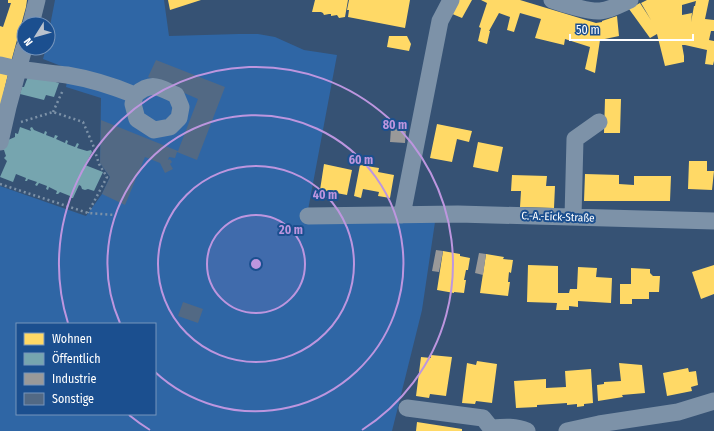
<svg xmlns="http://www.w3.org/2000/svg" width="714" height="431" viewBox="0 0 714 431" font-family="'Fira Sans Condensed',sans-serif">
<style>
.green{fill:#2f66a5;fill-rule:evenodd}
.homes{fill:#ffd966;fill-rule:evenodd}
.public{fill:#76a5af}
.industry{fill:#999}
.building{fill:#526984}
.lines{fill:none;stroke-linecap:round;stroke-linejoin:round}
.path{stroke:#7d92a8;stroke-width:2.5;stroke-dasharray:2 3;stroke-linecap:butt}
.minor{stroke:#7d92a8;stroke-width:17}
.ring{fill:none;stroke:#bd96df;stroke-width:2}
.labels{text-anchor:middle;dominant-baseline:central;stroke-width:4;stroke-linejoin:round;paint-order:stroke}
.street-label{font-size:11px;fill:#fff;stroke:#1b4f8f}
.centre{fill:#bd96df;stroke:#1b4f8f;stroke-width:2}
.ring-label{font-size:12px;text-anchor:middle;font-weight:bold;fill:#bd96df;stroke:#1b4f8f;stroke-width:4;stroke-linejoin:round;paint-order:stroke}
</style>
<rect width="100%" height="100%" fill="#365274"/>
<!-- green -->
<path class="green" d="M55 0H164L169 36 239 34H258L275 37 304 50 337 55 308 210 435 222 422 310 392 431H0V186L86 216 102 194 110 177 100 163 101 98 66 87 69 69 43 59 46 48H48V36ZM17 324H155V414H17Z"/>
<!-- homes -->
<path class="homes" d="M8 0H27L26 7 11 62 0 60V26L3 27 11 3H8Z
M168 0H201L170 10Z
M315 0H348L345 17 339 18 337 15 331 16V14H329L324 15 323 13 321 12H312Z
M349 0H410L405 28 348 17 349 10H347Z
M457 0H472L462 18 450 13Z
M481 0H520L596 23 602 22V21L617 16 619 36 600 40 595 73 585 69 590 47 565 39 564 45 535 38 541 19 520 13 514 32 507 30 510 17 499 13 489 31H490L487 44 478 41 481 28 479 27 487 3Z
M647 0H709L705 19 714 20V31H711L709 40 714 41V61L713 65 705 64 707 50 685 45H682L684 56V62L665 66 657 34 650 38 629 9 640 3 651 20 641 3ZM696 1 695 6H694L691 22 692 13 682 15V5Z
M389 36H407L411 44 409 51 387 47Z
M0 71 8 74 1 104H0Z
M605 99H621L620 133H604Z
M437 124 472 131 469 142 457 139 452 162 430 158Z
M478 142 503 147 498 172 473 167Z
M689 161H707V171H714L712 190 688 189Z
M324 164 352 170 347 195 320 190Z
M360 165 379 168 378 172 394 175 390 198 378 196 379 192 363 189 361 198 354 196Z
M585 174 619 175V184L634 185V176H671L670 201H584Z
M512 175 547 176 546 186H555L554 208 520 207 521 191H511Z
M443 251 460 254V256L470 258 468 270H466L464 280H466L464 293 454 292V293L437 290Z
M486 254 504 257 503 259 513 260 511 273 509 272 508 282H510L508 296 480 293Z
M528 265 558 266V293H569L570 289H577L578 267 597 268 596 277 612 278 611 303 578 301V307L569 306V310H556L557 303 527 302Z
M714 265V294L701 299 692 272Z
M631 268 650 269V273L653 276H660L659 292H649V299H632V304H620V284H631Z
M431 355 452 357 446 396 430 394 429 398 416 396 421 357 431 358Z
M477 361 497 364 492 403 476 401 475 404 462 403 467 363 476 365Z
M619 363 642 365 645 393 622 395 623 397 598 401 597 385 604 384V382L621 381Z
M688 368 689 372 696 371 698 385 691 387 692 391 667 396 663 373Z
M591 369 593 403 584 404V406L577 407V404L567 405V403L537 405V407L516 408 514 381 546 379V388L566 387 565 371Z
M417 422 462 429V431H416Z"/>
<!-- public -->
<path class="public" d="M29 74 59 83 54 97 46 95 44 100 20 94 22 87H24Z
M20 127 31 131 30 128 32 127 34 130 44 134 45 131 47 132 46 135 54 138 55 135 58 136 56 139 65 143 66 140 68 141 67 144 75 147 77 143 79 144 77 148 87 151 91 150 92 152 85 165 103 172 94 191 88 189 85 190 82 189 81 186 79 185 73 198H70V196L60 192 58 194H56L57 191 49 187 48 190 46 189 47 186 39 183 37 186 35 185 37 182 28 179 27 181H25L26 178 16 174 13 182 0 177 7 161 4 158 6 156 4 150H0L8 140 15 137V133L18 134Z"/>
<!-- industry -->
<path class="industry" d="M391 128 406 129 405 143 390 142Z
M436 250 443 251 439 272 432 271Z
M479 253 486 254 483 275 475 273Z"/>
<!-- building -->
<path class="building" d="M156 60 225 87 197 160 177 152 175 158 169 157 168 160 170 159 172 162 170 164 173 169 165 173 160 163 145 157 125 205 102 194 110 177 100 163 101 120 178 151 198 99 148 77Z
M183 302 203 309 198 323 178 316Z"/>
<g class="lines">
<!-- path -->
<path class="path" d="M53 112 63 90
M21 122 53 112 83 122 93 145 99 164 107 177 88 213
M0 184 88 213 115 215"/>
<!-- minor -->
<path class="minor" d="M552 0C563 4 589 12 600 11 611 10 621 4 630 0
M31 24 37 0
M0 65C22 71 44 72 67 75 91 79 113 86 135 95 152 81 158 87 176 95L181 107 179 118 170 127 154 130 137 119 133 104 135 95
M0 142 8 107 24 48
M402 215 440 21 451 0
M308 216 458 214 714 221
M573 217 575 139 599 122
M407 408 483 418 491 428
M491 431V428C504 427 516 426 527 431
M567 431 599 424 678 412 714 401"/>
</g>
<!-- distance rings -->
<circle cx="256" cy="264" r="49" fill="#bd96df" fill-opacity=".12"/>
<g class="ring">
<circle cx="256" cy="264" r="49"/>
<circle cx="256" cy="264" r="98"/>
<path d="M120 323A148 148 0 1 1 155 372"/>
<path d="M150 430A197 197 0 0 1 129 415M68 323A197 197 0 1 1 362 430"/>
</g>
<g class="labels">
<!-- street labels -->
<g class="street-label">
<text transform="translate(558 217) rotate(2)">C.-A.-Eick-Straße</text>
</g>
</g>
<circle cx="256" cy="264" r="6" class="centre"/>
<g class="ring-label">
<text x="395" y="129">80 m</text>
<text x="361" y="164">60 m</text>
<text x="325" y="199">40 m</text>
<text x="291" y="234">20 m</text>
</g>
<!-- legend -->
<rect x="16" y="323" width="140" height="92" fill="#1b4f8f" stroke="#7695bc"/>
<rect x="24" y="333" width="20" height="12" fill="#ffd966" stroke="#7695bc"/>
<text x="52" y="343" font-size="12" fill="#ffffff">Wohnen</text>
<rect x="24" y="353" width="20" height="12" fill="#76a5af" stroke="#7695bc"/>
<text x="52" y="363" font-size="12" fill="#ffffff">Öffentlich</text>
<rect x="24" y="373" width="20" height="12" fill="#999999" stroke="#7695bc"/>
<text x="52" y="383" font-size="12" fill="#ffffff">Industrie</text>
<rect x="24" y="393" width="20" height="12" fill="#526984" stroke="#7695bc"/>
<text x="52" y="403" font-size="12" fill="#ffffff">Sonstige</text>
<!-- north arrow -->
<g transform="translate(36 36) rotate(233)"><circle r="19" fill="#1b4f8f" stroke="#7695bc"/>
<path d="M0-3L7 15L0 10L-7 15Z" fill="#b9c2ce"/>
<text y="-6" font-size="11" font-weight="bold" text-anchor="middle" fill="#ffffff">N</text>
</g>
<!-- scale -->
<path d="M570 34v6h123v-6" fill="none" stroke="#ffffff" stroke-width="2"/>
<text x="576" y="34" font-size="12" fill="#ffffff" stroke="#1b4f8f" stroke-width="3" paint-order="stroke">50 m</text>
</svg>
